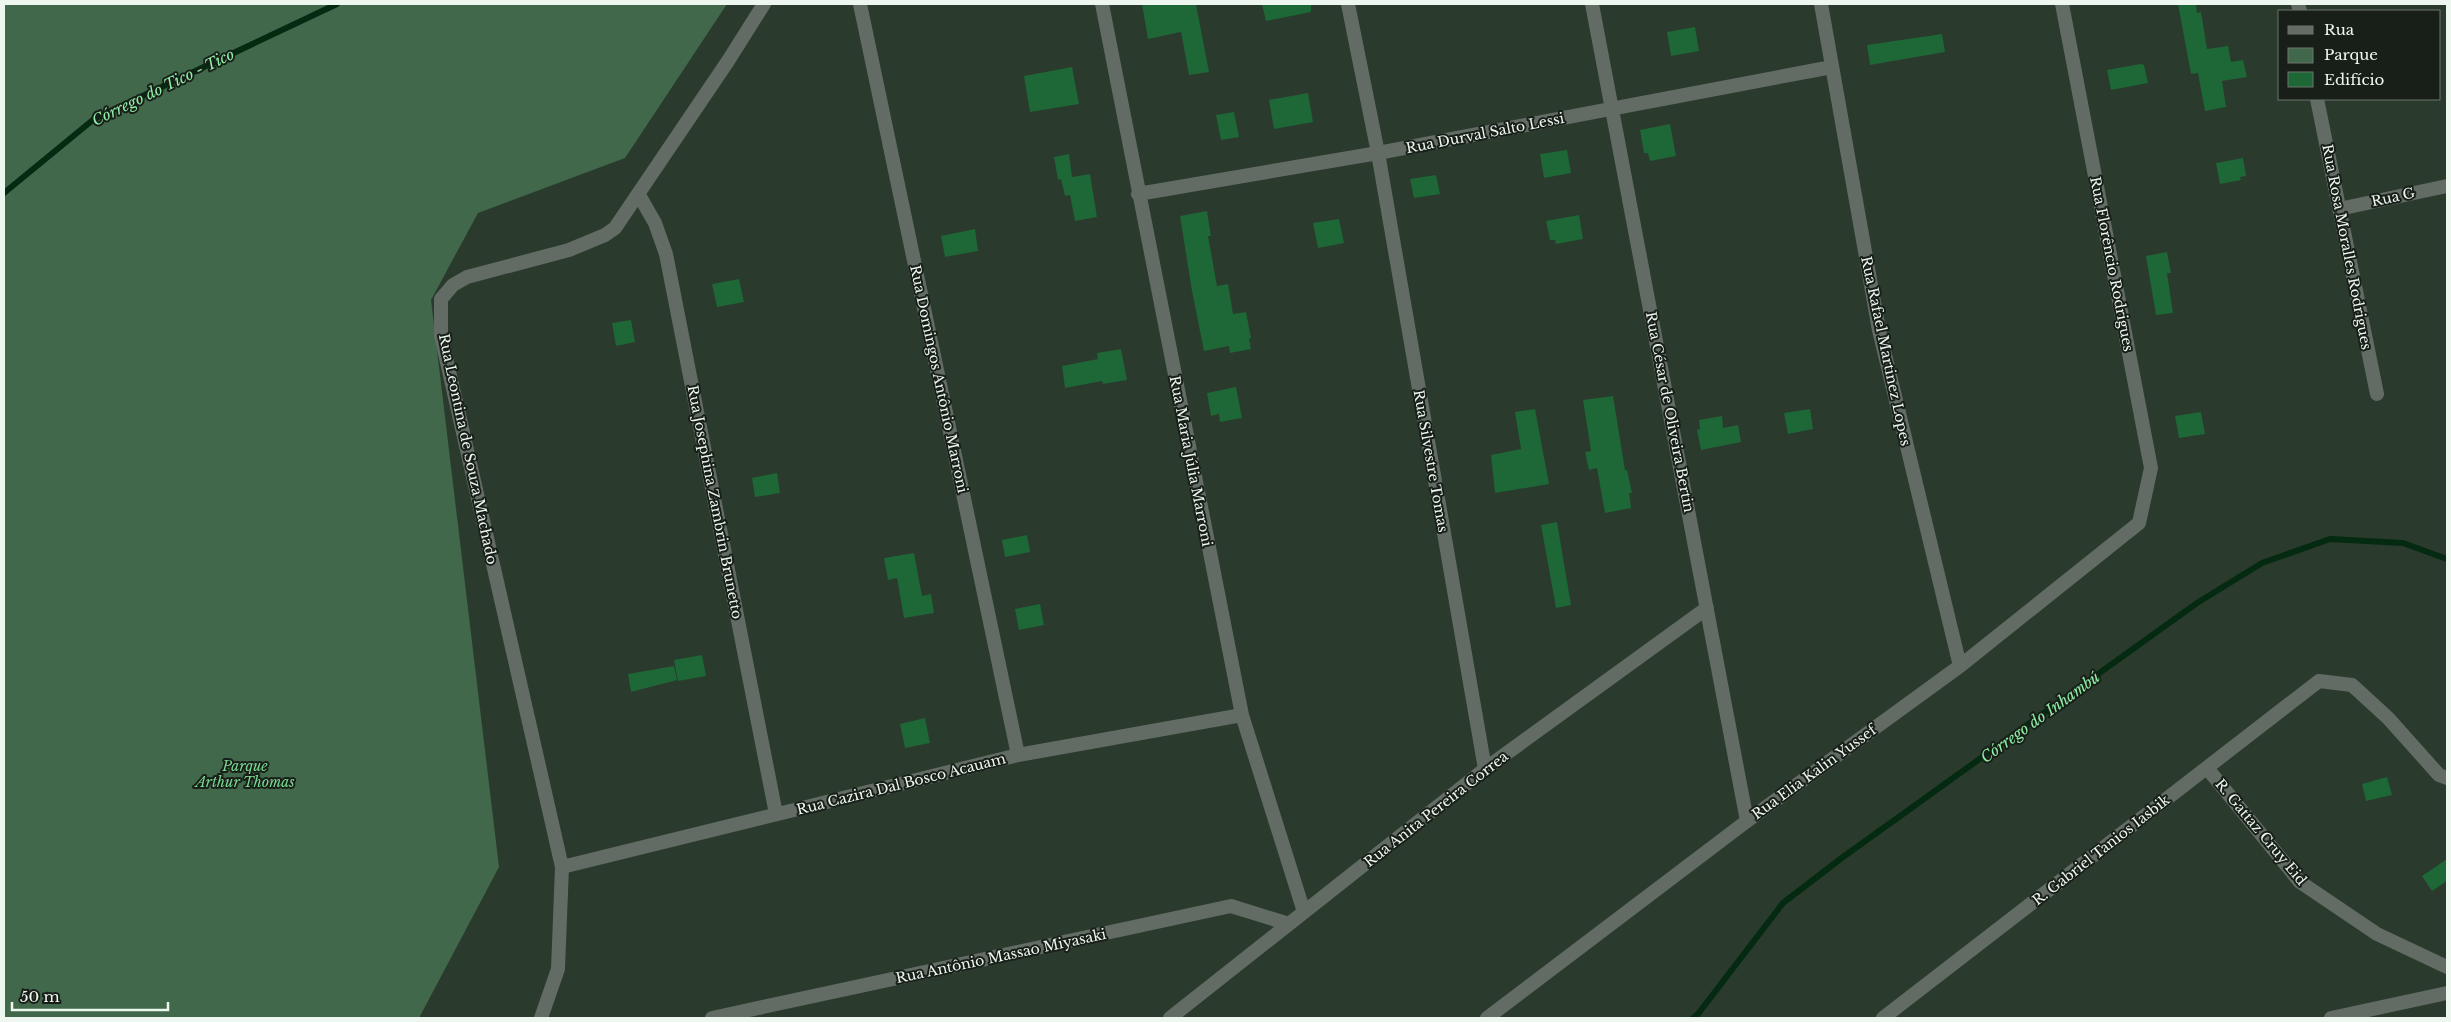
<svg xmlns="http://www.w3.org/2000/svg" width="2451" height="1022" viewBox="0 0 2451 1022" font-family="'Libre Baskerville',serif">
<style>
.green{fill:#41684a}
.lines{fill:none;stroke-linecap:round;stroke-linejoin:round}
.stream{stroke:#042a11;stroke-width:6}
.building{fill:#1e6736}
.minor{stroke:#636b65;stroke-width:14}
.labels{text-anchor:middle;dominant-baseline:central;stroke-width:4;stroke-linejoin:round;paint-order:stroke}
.street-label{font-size:14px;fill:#edf7ef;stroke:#181f19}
.park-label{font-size:14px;font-style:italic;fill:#7ad992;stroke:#181f19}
.water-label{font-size:15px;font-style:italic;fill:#90f0a7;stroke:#181f19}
</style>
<rect width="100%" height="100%" fill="#2a3a2d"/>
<!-- green -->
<path class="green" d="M4 4H727L625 158 478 213 431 300 499 867 419 1018H4Z"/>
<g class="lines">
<!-- stream -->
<path class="stream" d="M4 193 94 119 337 4
M1693 1018 1698 1014 1783 903 1843 857 2197 603 2262 563 2330 539 2403 543 2447 559"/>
</g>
<!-- building -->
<path class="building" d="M1142 4H1196L1209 72 1189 75 1181 32 1148 39Z
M1262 4H1311V12L1266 21Z
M2178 4H2196L2197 13 2201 12 2207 49 2228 46 2231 62 2243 60 2247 77 2222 81 2226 107 2205 111 2198 73 2191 74Z
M1695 27 1699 51 1671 56 1667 32Z
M1942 34 1945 52 1870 65 1867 45Z
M2140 64 2144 65 2148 83 2111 90 2107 70Z
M1072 67 1079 104 1030 112 1024 76Z
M1308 93 1313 122 1274 129 1269 100Z
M1234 112 1239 137 1221 140 1216 115Z
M1670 124 1676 156 1650 161 1648 153H1644L1640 130Z
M1567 150 1571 173 1544 178 1540 154Z
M1069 154 1072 177 1090 174 1097 217 1075 221 1070 195 1065 196 1061 179 1058 180 1054 157Z
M2243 158 2246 176 2240 177 2241 180 2220 184 2216 163Z
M1436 175 1440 194 1414 198 1410 179Z
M1207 211 1211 236H1208L1217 286 1228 284 1233 314 1246 312 1251 338 1249 339 1251 349 1230 353 1229 346 1204 351 1192 291 1180 216Z
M1579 215 1583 239 1556 244 1555 240H1550L1546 221Z
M1339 219 1344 243 1318 248 1313 223Z
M975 229 978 251 945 257 941 236Z
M2167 252 2171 273H2167L2173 313 2156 315 2146 256Z
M739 279 744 302 717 307 712 284Z
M631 320 635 342 616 346 612 323Z
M1121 349 1127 380 1103 384 1102 381 1065 388 1062 366 1098 359 1097 353Z
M1236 387 1242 418 1220 422 1219 414 1211 416 1207 393Z
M1613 396 1625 470H1627L1632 493H1629L1631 508 1605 513 1597 468 1589 470 1585 452 1591 451 1583 400Z
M1535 409 1549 484 1495 493 1491 455 1521 449 1515 412Z
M1810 409 1813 429 1788 434 1784 413Z
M2201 412 2205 434 2179 438 2175 416Z
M1722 416 1723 428 1738 425 1741 442 1701 450 1697 430 1700 429 1699 420Z
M777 473 780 493 755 497 752 478Z
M1557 522 1571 605 1556 608 1541 525Z
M1027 535 1030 552 1005 557 1002 540Z
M914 553 922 596 931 594 934 613 904 618 897 578 888 580 884 558Z
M1040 604 1044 625 1019 630 1015 609Z
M702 655 706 676 678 681 674 660Z
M674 666 677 680 631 692 628 674Z
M925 718 930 743 905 748 900 724Z
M2387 777 2392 795 2366 801 2362 784Z
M2447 859V881L2432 891 2422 876Z"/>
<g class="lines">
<!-- minor -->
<path class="minor" d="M860 4 1018 755
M1102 4 1242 715 1304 912
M1348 4 1378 153 1485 769
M1592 4 1747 821
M1821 4 1879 330 1960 666
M2298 4 2300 11
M2317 99 2377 394
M1138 194 1378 153 1832 67
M639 195 655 223 666 254 776 814
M2339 209 2447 186
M2207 768 2300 882 2377 934 2447 967
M562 867 1018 755 1242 715
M541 1018 558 969 562 867 441 336V299L453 285 467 277 569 250 605 235 615 228 728 61 764 4
M712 1018 1231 906 1289 924
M1170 1018 1485 769 1707 608
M1487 1018 1747 821 1960 666 2139 523 2151 468 2062 4
M1883 1018 2319 681 2352 685 2388 718 2439 775 2447 778
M2331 1018 2447 993"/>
</g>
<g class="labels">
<!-- street labels -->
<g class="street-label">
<text transform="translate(1485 133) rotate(-11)">Rua Durval Salto Lessi</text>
<text transform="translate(2393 197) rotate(-12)">Rua G</text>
<text transform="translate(2347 247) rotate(79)">Rua Rosa Moralles Rodrigues</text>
<text transform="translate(2112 264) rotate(79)">Rua Florêncio Rodrigues</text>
<text transform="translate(1886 351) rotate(78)">Rua Rafael Martinez Lopes</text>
<text transform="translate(939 379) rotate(78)">Rua Domingos Antônio Marroni</text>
<text transform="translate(1670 412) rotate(79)">Rua César de Oliveira Bertin</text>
<text transform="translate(468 449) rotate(78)">Rua Leontina de Souza Machado</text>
<text transform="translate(1191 461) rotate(79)">Rua Maria Júlia Marroni</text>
<text transform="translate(1431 461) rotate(80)">Rua Silvestre Tomas</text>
<text transform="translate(715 502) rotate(79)">Rua Josephina Zambrin Brunetto</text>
<text transform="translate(1814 772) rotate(-36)">Rua Elia Kalin Yussef</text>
<text transform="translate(901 784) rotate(-14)">Rua Cazira Dal Bosco Acauam</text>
<text transform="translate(1436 809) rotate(-38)">Rua Anita Pereira Correa</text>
<text transform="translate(2261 832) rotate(50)">R. Gattaz Cruy Eid</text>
<text transform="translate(2101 850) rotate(-38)">R. Gabriel Tanios Iasbik</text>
<text transform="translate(1001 956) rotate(-12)">Rua Antônio Massao Miyasaki</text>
</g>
<!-- park labels -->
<g class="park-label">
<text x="245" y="766">Parque<tspan x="245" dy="16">Arthur Thomas</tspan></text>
</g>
<!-- water labels -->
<g class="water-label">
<text transform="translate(163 87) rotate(-26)">Córrego do Tico - Tico</text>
<text transform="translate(2040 717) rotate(-36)">Córrego do Inhambú</text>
</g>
</g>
<!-- border -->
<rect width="2451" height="1022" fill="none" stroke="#edf7ef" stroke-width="10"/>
<!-- legend -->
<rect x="2278" y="10" width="162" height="90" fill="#181f19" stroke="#6d756f"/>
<rect x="2288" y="26" width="25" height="8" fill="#636b65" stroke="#6d756f"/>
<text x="2324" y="35" font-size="15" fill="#edf7ef">Rua</text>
<rect x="2288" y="48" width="25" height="15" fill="#41684a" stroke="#6d756f"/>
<text x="2324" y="60" font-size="15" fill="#edf7ef">Parque</text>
<rect x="2288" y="72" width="25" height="15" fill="#1e6736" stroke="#6d756f"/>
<text x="2324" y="85" font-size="15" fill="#edf7ef">Edifício</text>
<!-- scale -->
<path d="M12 1002v8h156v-8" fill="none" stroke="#edf7ef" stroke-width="2.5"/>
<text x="20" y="1002" font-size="15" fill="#edf7ef" stroke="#181f19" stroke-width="4" paint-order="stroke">50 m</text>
</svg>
